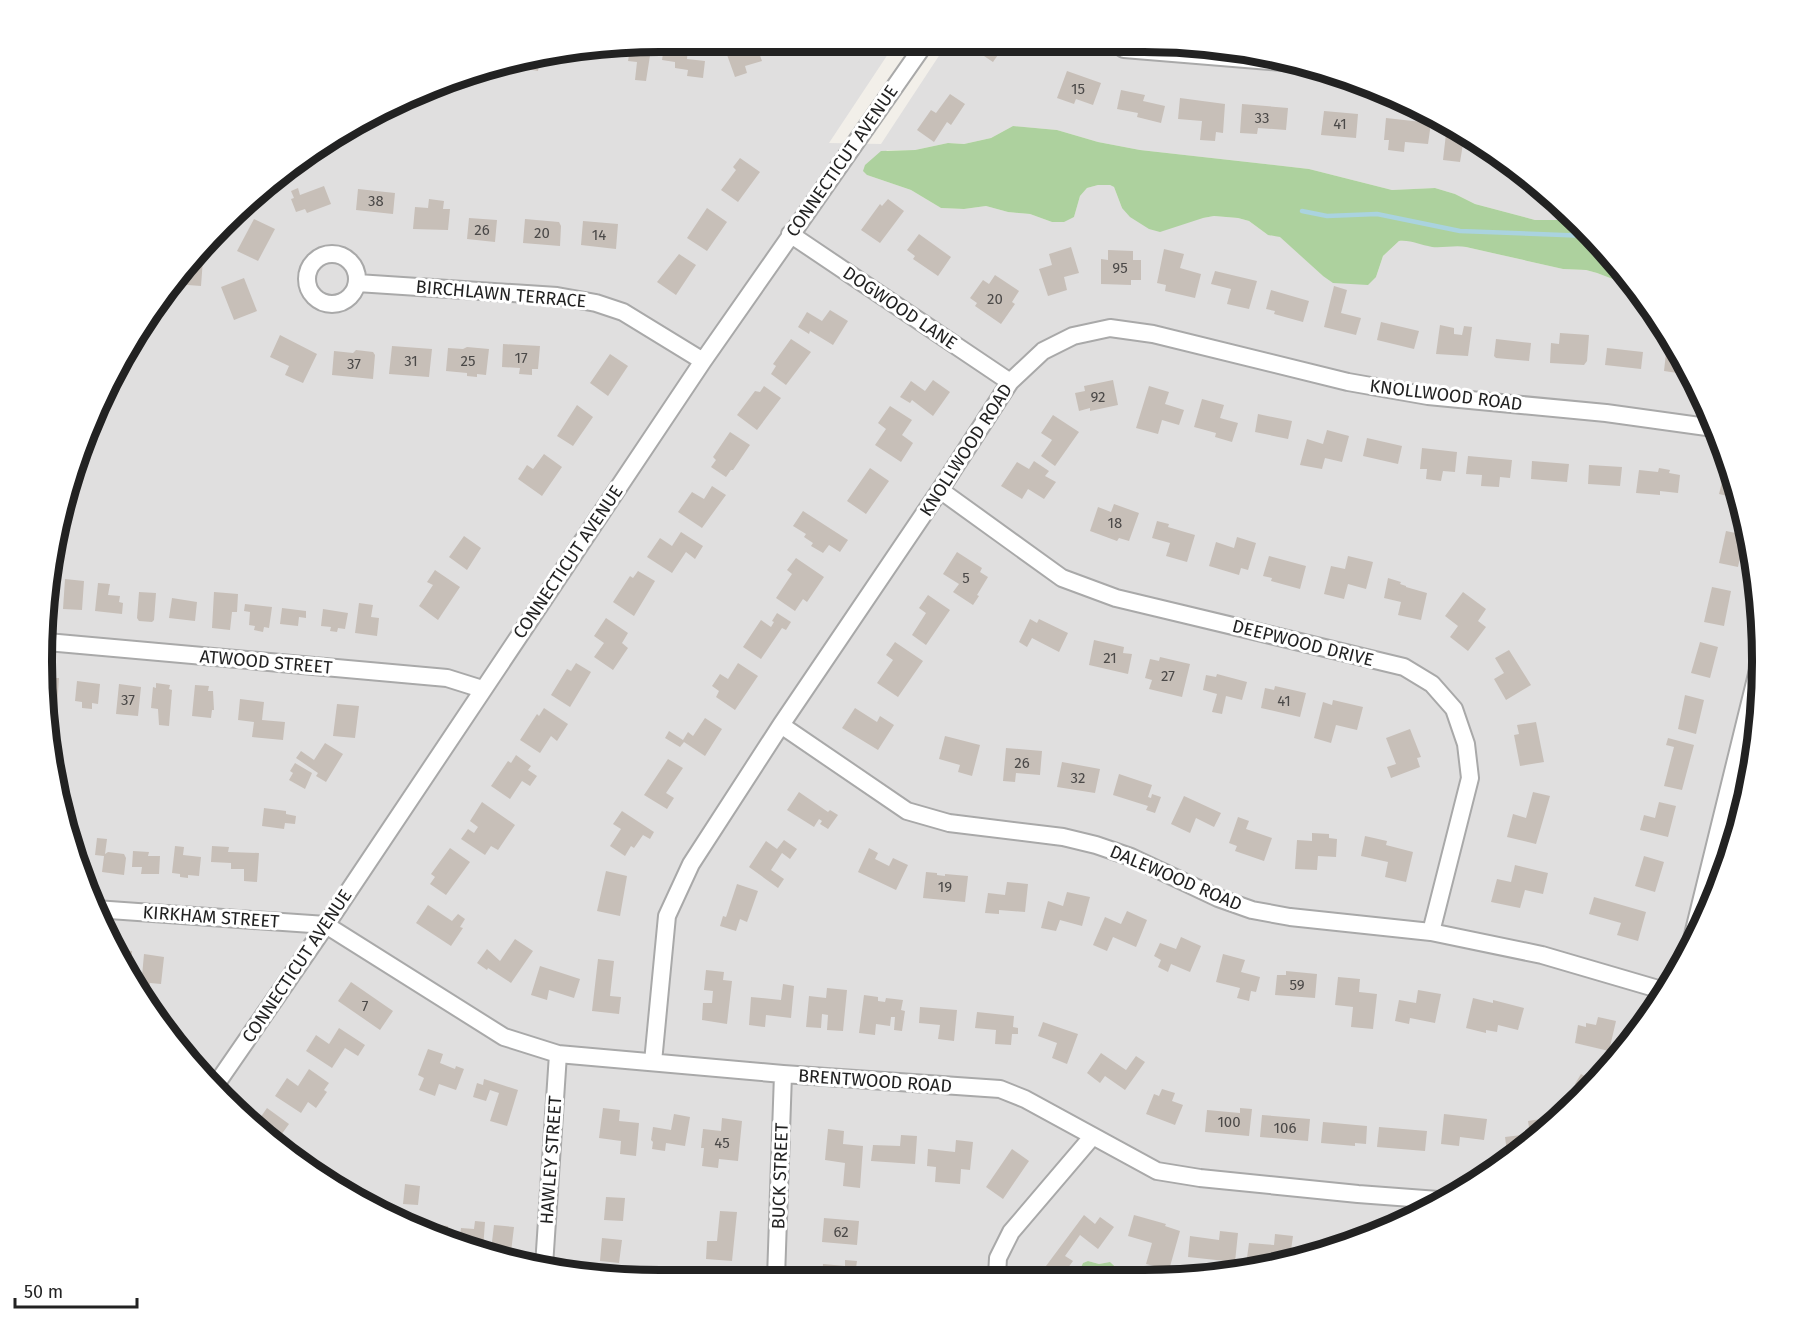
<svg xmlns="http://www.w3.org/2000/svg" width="1804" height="1322" viewBox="0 0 1804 1322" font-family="'Fira Sans',sans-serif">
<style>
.residential{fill:#e0dfdf}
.forest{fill:#add19e}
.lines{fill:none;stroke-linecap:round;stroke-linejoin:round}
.stream{stroke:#aad3df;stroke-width:4.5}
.building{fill:#c7bfb8}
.minor-casing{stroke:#a9a9a9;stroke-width:20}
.minor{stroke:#fff;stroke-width:16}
.labels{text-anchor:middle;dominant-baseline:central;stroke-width:6;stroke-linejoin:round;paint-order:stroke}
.number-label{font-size:15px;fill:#4b4948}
.street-label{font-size:18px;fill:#222;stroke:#fff}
.rim{fill:none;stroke:#222;stroke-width:8}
</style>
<rect width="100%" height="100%" fill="#f2efe9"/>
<!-- residential -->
<path class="residential" d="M661 42H896L829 143 881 144 948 42H1143L1303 63 1380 89 1487 146 1551 196 1574 220H1535L1475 204 1455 194 1435 188 1392 190 1309 169 1140 150 1098 142 1057 130 1013 126 991 138 964 144 948 143 915 150H887L867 175 911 190 941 208 964 209 986 206 1008 212 1030 214 1052 222 1074 217 1080 196 1087 188 1098 185H1110L1114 187 1122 208 1203 218 1214 216 1238 218 1249 221 1268 235 1280 236 1323 276 1376 277 1383 256 1399 241 1411 240 1433 247 1456 245 1466 247 1563 269 1586 270 1597 273 1618 281 1652 313 1698 387 1741 500 1761 620 1757 741 1729 860 1679 970 1609 1069 1520 1152 1380 1233 1224 1275H1124L1110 1262 1099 1264 1088 1261 1083 1263 1077 1276 620 1279 500 1259 387 1216 253 1127 170 1038 89 898 47 741V580L63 500 106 388 196 253 317 146 424 89 500 63Z"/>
<!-- forest -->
<path class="forest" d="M1013 126 1057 130 1098 142 1140 150 1309 169 1392 190 1435 188 1455 194 1475 204 1535 220H1574L1634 284 1652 313 1618 281 1597 273 1586 270 1563 269 1466 247C1455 245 1444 248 1432 247 1420 245 1412 240 1399 241L1383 256 1376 277 1368 285 1333 283 1323 276 1280 237 1268 235 1249 221 1238 218 1214 216 1203 218 1160 232 1149 229 1130 217 1122 208 1114 187 1110 185H1098L1087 188 1080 196 1074 217 1064 222H1052L1030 214 1008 212 986 206 964 209 941 208 911 190 867 175 863 171 865 165 881 151 915 150 948 143 964 144 991 138Z
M1088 1261 1099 1264 1110 1262 1124 1275 1077 1276 1083 1263Z"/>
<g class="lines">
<!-- stream -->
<path class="stream" d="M1302 211 1327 216 1377 214 1460 231 1589 236"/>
</g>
<!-- building -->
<path class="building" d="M665 42 688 45 687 59 705 61 703 78 687 76 688 70 675 68V62L662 60Z
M713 42H755L762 61 745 66 747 73 735 77 726 52 718 55Z
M976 42H1007L993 62 972 48Z
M652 43 646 81 635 80 637 62 628 61 629 55 614 54V48Z
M540 58 538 71 527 69 528 60Z
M1067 71 1101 83 1093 105 1076 99 1074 104 1057 98Z
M1121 90 1145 95 1143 101 1165 106 1161 123 1137 117 1138 113 1117 109Z
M950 94 965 104 951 125 947 122 934 142 917 130 931 110 936 113Z
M1180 98 1225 104 1223 133 1216 132 1215 141 1200 140 1202 121 1178 119Z
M1242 104 1288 108 1286 130 1258 128 1257 134 1240 133Z
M1324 111 1358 114 1356 138 1321 135Z
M1386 118 1431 123 1428 144 1405 142 1404 152 1388 150 1389 140H1384Z
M1447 125 1487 146 1488 147 1463 144 1460 162 1443 160Z
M740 158 760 172 738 202 721 190 736 170 733 167Z
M324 186 331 204 307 213 305 209 296 212 291 199 294 198 291 191 298 188 300 195Z
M358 189 395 193 393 214 356 210Z
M429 199 444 201 443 209H450L448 230 413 229 415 207 428 208Z
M888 199 904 211 880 243 861 230 880 204 882 206Z
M707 208 727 222 707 251 687 238Z
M469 218 497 220 495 242 467 239Z
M254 219 275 229 258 261 237 251Z
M525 219 559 222 561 226 560 246 523 243Z
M583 221 618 224 616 249 581 245Z
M919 234 951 257 938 276 913 259 915 256 907 250Z
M204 246 201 286 175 284 196 253Z
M1071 247 1079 273 1064 277 1067 290 1048 296 1039 269 1052 265 1049 254Z
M1164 249 1184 254 1180 268 1201 274 1195 298 1165 291 1166 285 1157 283Z
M1108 250 1133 251V260H1141V280H1131V285L1101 284V259L1108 260Z
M679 254 696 265 676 295 657 282Z
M1215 271 1257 281 1249 309 1227 304 1231 289 1211 284Z
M995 275 1019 291 1012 302 1015 304 1001 324 975 306 977 303 970 298 983 280 989 284Z
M244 278 257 311 234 320 221 287Z
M1334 286 1347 290 1341 313 1361 318 1356 335 1324 327Z
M1271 290 1309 301 1303 322 1274 314 1275 311 1266 309Z
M830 310 848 321 833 345 810 331 809 334 798 327 807 312 822 321Z
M1381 322 1419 331 1414 349 1377 340Z
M1440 325 1454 328V334L1462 335 1464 326 1472 327 1468 356 1436 354Z
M1560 333 1589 335 1587 361 1584 365 1550 363 1551 343 1559 344Z
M280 335 317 354 303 383 285 375 289 366 270 357Z
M791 339 811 352 786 385 771 374 776 366 773 364Z
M1496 339 1531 343 1529 361 1496 358 1494 356Z
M503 344 540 346 538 369H532V375L519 374 520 368 502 367Z
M392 346 432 349 429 377 389 374Z
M467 347 489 349 486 375 477 374V377L467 376V373L446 371 448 348 463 349Z
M1607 348 1643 352 1641 369 1605 365Z
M356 350 373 352 375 355 373 379 332 375 334 351 353 353Z
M1666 353 1678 355 1691 375 1664 371Z
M610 354 628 366 608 396 590 383Z
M933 380 950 392 933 416 912 400 910 403 900 397 911 381 925 391Z
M1113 380 1118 405 1090 411V408L1079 411 1075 393 1085 391 1084 386Z
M764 386 781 398 757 430 737 415 755 391 760 392Z
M1149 386 1169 392 1165 404 1184 410 1179 425 1162 420 1158 434 1136 428Z
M1202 399 1224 405 1220 418 1238 423 1232 442 1215 437 1216 433 1194 427Z
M577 405 593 417 573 446 557 436Z
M890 406 912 420 902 435 913 443 901 462 875 445 886 429 878 423Z
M1258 414 1292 421 1288 439 1255 432Z
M1053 415 1079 432 1055 466 1041 456 1052 440 1041 433Z
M1327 430 1349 436 1342 462 1325 458 1322 469 1300 465 1307 439 1323 444Z
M730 432 750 445 733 470H731L726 477 711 467 716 460 713 457Z
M1367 438 1402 446 1398 464 1363 456Z
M1422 448 1457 452 1455 472 1443 471 1441 481 1426 479 1427 469H1420Z
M544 454 562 467 542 496 518 479 527 465 533 469Z
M1468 456 1512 460 1510 478 1500 477 1499 487 1481 486 1482 475 1466 474Z
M1034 461 1049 471 1045 476 1056 482 1044 499 1028 489 1022 499 1001 486 1017 462 1029 469Z
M1532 461 1569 464 1567 482 1531 479Z
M1589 465 1622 467 1620 486 1588 484Z
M870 468 889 481 866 514 847 501Z
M1659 468 1670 470 1669 473 1680 475 1678 493 1660 491V495L1636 493 1639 470 1658 472Z
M1723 478 1733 480 1740 499 1719 494Z
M712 486 726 495 702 528 678 512 692 492 704 499Z
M1114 504 1139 513 1129 541 1119 538 1117 541 1090 531 1098 507 1111 512Z
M803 511 848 540 840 552 829 545 823 553 811 546 813 543 804 537 806 534 793 526Z
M1157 521 1169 524 1168 527 1195 535 1187 562 1166 556 1170 543 1152 538Z
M1726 531 1745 535 1738 567 1719 563Z
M681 532 703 546 695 559 686 552 672 573 647 557 660 538 672 546Z
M464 536 481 548 467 570 449 557Z
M1237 537 1256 543 1248 570 1241 568 1239 575 1209 566 1216 542 1234 548Z
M957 552 982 568 980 572 988 577 977 595 979 596 973 605 953 592 959 584 943 574Z
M1269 556 1306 566 1300 589 1271 581 1272 578 1263 576Z
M1348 556 1373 562 1366 589 1348 584 1344 599 1324 594 1331 566 1345 569Z
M796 558 824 577 807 602 803 599 795 611 776 598 792 574 787 570Z
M435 570 460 587 438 620 419 606 433 585 427 582Z
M638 571 655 581 634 616 613 602 630 576 633 578Z
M1388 578 1401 582 1400 584 1406 586V587L1427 593 1421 620 1398 615 1401 602 1384 598Z
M65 579 84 581 82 610 63 609Z
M98 583 110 584 108 595 120 596 119 602 123 603 122 614 95 611Z
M1712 587 1731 591 1724 626 1704 622Z
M139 592 156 593 154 620 152 622 139 621 137 618Z
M214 592 238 594 237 612H232L230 630 212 628Z
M1463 592 1486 609 1478 621 1486 627 1468 651 1450 637 1458 626 1445 616Z
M928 595 950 610 926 645 912 635 926 613 919 608Z
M172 598 197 602 195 621 169 618Z
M359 603 373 605 371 617 379 618 377 636 355 633Z
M245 604 272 607 269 628 264 627 263 632 254 630 255 626 249 625 250 612 244 611Z
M282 608 306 611V618L299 617 298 626 280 624Z
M323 609 348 613 345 629 338 628 337 632 330 631 331 627 321 626Z
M777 613 791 622 786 630 782 628 761 659 743 647 761 620 771 627 774 622 772 621Z
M606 618 628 633 622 643 628 648 613 670 594 657 604 643 594 636Z
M1030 619 1037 623 1039 619 1068 633 1059 652 1032 638 1027 647 1019 642Z
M1094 640 1124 647 1123 653 1132 654 1128 674 1089 665Z
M895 642 923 661 898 697 877 683 893 660 886 655Z
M1700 642 1718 647 1710 678 1691 673Z
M1509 650 1531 685 1506 700 1494 679 1504 673 1495 658Z
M1160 657 1190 664 1182 697 1149 689 1152 680 1145 678 1150 659 1159 661Z
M576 663 591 672 570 707 551 695 567 669 571 671Z
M738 663 758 676 735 710 716 697 719 691 712 686 720 674 728 679Z
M47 672H54L53 678H59L56 722 47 721Z
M1217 674 1247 682 1242 700 1226 696 1222 714 1212 712 1217 694 1203 690 1206 675 1216 677Z
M77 681 100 684 98 704 92 703V709L82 708V702L75 701Z
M156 683 170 685 169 689 172 690 169 726 159 725 158 709 151 708 153 687 156 688Z
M119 684 141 687 138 716 116 714Z
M195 685 209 686 208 691H213L214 710H212L211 718 192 716Z
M1275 686 1306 693 1300 717 1261 708 1265 688 1274 690Z
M1685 695 1704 700 1696 734 1678 729Z
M240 699 264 702 262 720 285 722 283 740 252 737 254 722 238 720Z
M1333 700 1363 707 1357 730 1336 725 1331 743 1314 738 1323 702 1332 705Z
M337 704 359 706 355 738 333 736Z
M544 708 568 724 557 741 551 736 540 753 520 740 537 714 539 716Z
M855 708 877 722 880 716 894 725 878 750 842 728Z
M705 718 722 729 705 756 684 742 680 747 665 738 669 731 683 740 688 732 693 736Z
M1536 722 1544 762 1520 766 1514 735 1519 734 1517 725Z
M1410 729 1421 757 1417 758 1420 767 1391 778 1387 767 1396 764 1386 738Z
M945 736 980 745 972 776 958 772 960 765 939 759Z
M1668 738 1694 745 1682 790 1664 786 1674 747 1666 745Z
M325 743 343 754 326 782 316 776 318 773 296 758 301 751 314 760Z
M1006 748 1042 751 1040 775 1016 773 1015 782 1003 781Z
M516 755 531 766 528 770 537 776 530 786 522 781 510 799 491 786 508 761 511 763Z
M668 759 683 768 666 793 674 798 667 809 644 795Z
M1062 762 1100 769 1095 793 1057 787Z
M295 763 312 773 305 789 289 780 293 773 290 771Z
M1119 774 1152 785 1148 797 1151 798 1152 794 1161 797 1155 813 1146 810 1148 806 1113 795Z
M799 792 828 812 830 810 838 815 828 829 820 824 822 821 819 819 814 827 787 810Z
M1533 792 1550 796 1536 844 1507 837 1513 814 1526 818Z
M1184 796 1221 813 1214 827 1196 818 1190 833 1171 824Z
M482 802 515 825 498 850 491 846 485 855 461 839 468 829 474 833 478 827 470 821Z
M1659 802 1676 806 1668 837 1640 830 1644 815 1655 818Z
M264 808 286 811V814L296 816 295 824 285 823 284 829 262 826Z
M622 811 654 832 650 839 643 835 634 848 631 846 625 856 610 846 621 829 613 824Z
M1238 817 1249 821 1246 829 1272 838 1264 861 1235 851 1237 846 1229 843Z
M1312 833 1329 834V838L1337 839 1336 857 1318 856 1317 870 1295 869 1297 840 1312 841Z
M1365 836 1387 841 1386 845 1413 852 1406 882 1385 877 1388 862 1361 856Z
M97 838 107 839 105 854 108 852 124 854 126 858 124 875 102 872 104 856 95 855Z
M784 840 797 849 790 859 782 853 771 870 784 879 778 888 749 867 766 841 777 849Z
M175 846 184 847 183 855 201 857 199 876 188 875V878L180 877V874L172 873Z
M212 846 229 847 228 852 259 853 257 882 244 881V869H231V863L211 862Z
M450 848 470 862 446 895 430 884 435 877 431 874Z
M869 848 878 853 875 859 889 866 893 858 908 865 896 890 858 872Z
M133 851 149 852 148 856H160L159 874H141L142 867H132Z
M1644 856 1664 862 1655 892 1635 886Z
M1515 865 1548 873 1543 894 1525 890 1520 908 1491 902 1497 879 1511 882Z
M606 871 627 876 620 916 597 911Z
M926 872 937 873V875L945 876V874L968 876 965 902 923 898Z
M1007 882 1028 884 1025 912 999 910V914L985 913 988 893 1005 895Z
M737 884 758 891 747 922 740 919 736 931 720 926 723 916 726 917Z
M1067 892 1090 897 1082 926 1060 920 1056 931 1041 928 1048 901 1063 906Z
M1594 897 1646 912 1638 941 1617 935 1621 923 1589 914Z
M428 905 452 921 458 914 465 919 460 927 463 928 451 946 416 923Z
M1127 911 1147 920 1136 947 1113 937 1107 951 1093 945 1105 917 1121 924Z
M1181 937 1201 946 1190 972 1171 964 1168 972 1158 967 1161 960 1154 956 1160 943 1176 949Z
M515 939 533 951 511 983 488 968 487 970 477 963 487 949 500 961Z
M119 950 132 951 131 970 125 959Z
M144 954 164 957 161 984 150 983 148 997 141 987Z
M1223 954 1245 960 1241 972 1260 977 1256 992 1251 991 1249 1001 1237 998 1240 988 1216 982Z
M598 959 614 961 610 996 621 997 619 1014 592 1011Z
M540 966 580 979 574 998 549 990 547 1000 531 995Z
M706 970 724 972 723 980 732 981 727 1024 702 1020 703 1003H712L713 991 704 990Z
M1286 971 1317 974 1315 998 1275 995 1277 975H1286Z
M1338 977 1360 979 1359 992 1377 994 1373 1029 1351 1027 1353 1007 1335 1005Z
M351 982 393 1011 380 1030 338 1001Z
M783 984 794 986 791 1018 766 1015 765 1027 749 1025 751 997 781 1000Z
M827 988 847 990 843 1031 827 1030 828 1015 822 1014 821 1028 806 1027 809 996 826 998Z
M1418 990 1441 994 1435 1023 1410 1018 1409 1024 1395 1021 1399 1000 1416 1003Z
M864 995 878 997V1001L885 1002 886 998 903 1000 901 1010 905 1011 902 1031 894 1030 895 1017H891L890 1026 876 1024 875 1035 859 1033Z
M1473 998 1493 1003V1000L1524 1008 1518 1030 1498 1025 1497 1032 1486 1030V1033L1466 1028Z
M920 1007 957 1010 954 1041 938 1039 940 1025 919 1023Z
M977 1012 1014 1016 1013 1027 1018 1028V1034H1012L1011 1045 995 1044 996 1030 975 1028Z
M1598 1017 1616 1021 1609 1051 1575 1043 1578 1025 1586 1027V1023L1596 1025Z
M1043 1022 1078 1034 1067 1064 1052 1058 1057 1043 1038 1036Z
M339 1028 365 1045 358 1056 345 1048 332 1068 306 1051 316 1035 329 1044Z
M428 1049 443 1054 440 1063 455 1069 456 1066 464 1069 456 1090 439 1084 435 1096 419 1090 424 1078 418 1075Z
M1101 1053 1126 1070 1136 1056 1145 1062 1125 1090 1105 1076 1100 1083 1087 1073Z
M309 1069 329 1083 324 1090 327 1092 316 1108 308 1102 301 1113 275 1096 287 1078 298 1086Z
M1581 1074 1595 1082 1566 1109 1564 1108 1577 1086 1575 1084Z
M484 1079 518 1090 507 1126 490 1121 499 1093 490 1090 486 1101 473 1097 477 1083 483 1085Z
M1162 1089 1175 1093 1172 1101 1183 1105 1175 1125 1146 1114 1154 1094 1159 1096Z
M267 1108 289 1124 276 1142 260 1131 267 1123 260 1118Z
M603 1108 620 1110 619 1121 639 1123 636 1156 620 1154 621 1141 599 1138Z
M1240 1108 1252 1109 1249 1136 1205 1132 1207 1110 1240 1113Z
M674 1114 690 1117 685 1146 666 1143 665 1151 652 1149 653 1142 651 1140 653 1127 671 1130Z
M1444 1114 1487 1119 1484 1140 1460 1137 1459 1146 1441 1144Z
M1262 1115 1310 1119 1308 1141 1260 1137Z
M722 1118 742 1121 738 1161 719 1159 718 1168 702 1166 704 1148H701L703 1129 721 1131Z
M1541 1119 1542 1127 1548 1126 1520 1152 1508 1159 1505 1137 1530 1134 1528 1121Z
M1323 1122 1367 1126 1366 1144 1355 1143V1146L1321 1143Z
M1379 1127 1427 1131 1425 1151 1377 1147Z
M828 1129 844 1131 843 1144 863 1146 860 1188 843 1186 845 1163 825 1160Z
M901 1135 917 1136 915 1164 871 1161 873 1145 900 1146Z
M956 1140 973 1142 970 1170 961 1169 960 1184 935 1182 936 1167 927 1166 928 1149 955 1152Z
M1012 1149 1029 1161 1003 1199 986 1187Z
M405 1184 420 1186 418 1205 403 1204Z
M606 1197 625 1198 623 1221 604 1220Z
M720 1211 737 1212 732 1261 706 1259 707 1241H717Z
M1084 1215 1095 1224 1100 1217 1114 1227 1098 1249 1080 1235 1065 1256 1073 1261 1062 1276H1051L1043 1270Z
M1134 1215 1166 1224 1165 1226 1180 1231 1169 1270 1146 1264 1152 1243 1128 1236Z
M824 1218 859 1221 857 1245 822 1242Z
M475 1221 485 1222 483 1249 470 1247 459 1243 461 1228 474 1229Z
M424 1224 448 1226 447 1239 423 1230Z
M494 1225 514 1227 511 1252 491 1250Z
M1220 1231 1238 1233 1235 1262 1188 1257 1190 1236 1219 1240Z
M1275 1234 1293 1236 1290 1257 1255 1266 1246 1265 1249 1243 1274 1245Z
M602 1238 622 1240 619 1263 600 1261Z
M845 1260 857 1261 855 1275 844 1274V1277H822L823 1264 845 1266Z
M717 1268 740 1270 739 1278H716Z"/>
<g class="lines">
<defs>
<path id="minor" d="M1113 42 1124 49 1306 64
M790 234 1010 382
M307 279a25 25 0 1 1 50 0a25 25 0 1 1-50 0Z
M357 283 557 296 596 303 623 312 703 361
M940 490 1062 578 1116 598 1404 667 1432 684 1454 709 1466 744 1470 778 1431 932
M47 642 447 678 482 689
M781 725 907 811 949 823 1063 837 1096 845 1131 857 1218 898 1252 910 1290 917 1431 932 1542 955 1665 991
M95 909 326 925 504 1037 558 1054 783 1074 1000 1089 1025 1099 1157 1171 1200 1178 1358 1194 1438 1200
M1691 943 1759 666
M653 1062 667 916 691 864 781 725 940 490 1010 382 1043 351 1073 336 1110 328 1153 334 1348 382 1428 396 1606 413 1714 428
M215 1086 326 925 703 361 926 42
M544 1266 558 1054
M997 1276 998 1258 1011 1232 1092 1137
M776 1278 783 1074"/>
</defs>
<!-- minor casing -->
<use href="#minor" class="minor-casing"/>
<!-- minor -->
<use href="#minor" class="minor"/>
</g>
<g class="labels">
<!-- number labels -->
<g class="number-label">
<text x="1078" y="89">15</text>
<text x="1262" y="118">33</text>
<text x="1340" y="124">41</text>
<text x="376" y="201">38</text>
<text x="482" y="230">26</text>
<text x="542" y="233">20</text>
<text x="599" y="235">14</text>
<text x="1120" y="268">95</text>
<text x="995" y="299">20</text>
<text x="521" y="358">17</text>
<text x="411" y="361">31</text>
<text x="468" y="361">25</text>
<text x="354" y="364">37</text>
<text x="1098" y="397">92</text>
<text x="1115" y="523">18</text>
<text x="966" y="578">5</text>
<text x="1110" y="658">21</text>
<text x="1168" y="676">27</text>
<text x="128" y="700">37</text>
<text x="1284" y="701">41</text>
<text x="1022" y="763">26</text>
<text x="1078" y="778">32</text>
<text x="945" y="887">19</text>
<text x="1297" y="985">59</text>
<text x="365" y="1006">7</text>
<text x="1229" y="1122">100</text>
<text x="1285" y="1128">106</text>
<text x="722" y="1143">45</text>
<text x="841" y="1232">62</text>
</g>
<!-- street labels -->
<g class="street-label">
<text transform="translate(842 161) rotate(-55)">CONNECTICUT AVENUE</text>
<text transform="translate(501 294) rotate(5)">BIRCHLAWN TERRACE</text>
<text transform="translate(900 308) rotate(34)">DOGWOOD LANE</text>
<text transform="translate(1446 395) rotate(7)">KNOLLWOOD ROAD</text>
<text transform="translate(966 450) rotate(-57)">KNOLLWOOD ROAD</text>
<text transform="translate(568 562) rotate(-56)">CONNECTICUT AVENUE</text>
<text transform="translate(1303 643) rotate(14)">DEEPWOOD DRIVE</text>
<text transform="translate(266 662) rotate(5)">ATWOOD STREET</text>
<text transform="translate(1176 878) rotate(23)">DALEWOOD ROAD</text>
<text transform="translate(211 917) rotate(4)">KIRKHAM STREET</text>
<text transform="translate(297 966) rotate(-56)">CONNECTICUT AVENUE</text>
<text transform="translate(875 1081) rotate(4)">BRENTWOOD ROAD</text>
<text transform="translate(551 1160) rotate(-86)">HAWLEY STREET</text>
<text transform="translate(780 1176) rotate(-88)">BUCK STREET</text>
</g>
</g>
<!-- crop -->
<path d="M0 0H1804V1322H0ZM660 52H1144A608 608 0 0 1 1752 660V662A608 608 0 0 1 1144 1270H660A608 608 0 0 1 52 662V660A608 608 0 0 1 660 52Z" fill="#fff" fill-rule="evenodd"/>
<path class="rim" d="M660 52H1144A608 608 0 0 1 1752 660V662A608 608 0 0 1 1144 1270H660A608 608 0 0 1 52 662V660A608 608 0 0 1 660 52Z"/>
<!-- scale -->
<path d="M15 1298v9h122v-9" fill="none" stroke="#222222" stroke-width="3"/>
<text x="24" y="1298" font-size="18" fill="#222222" stroke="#ffffff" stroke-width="4.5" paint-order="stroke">50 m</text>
</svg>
